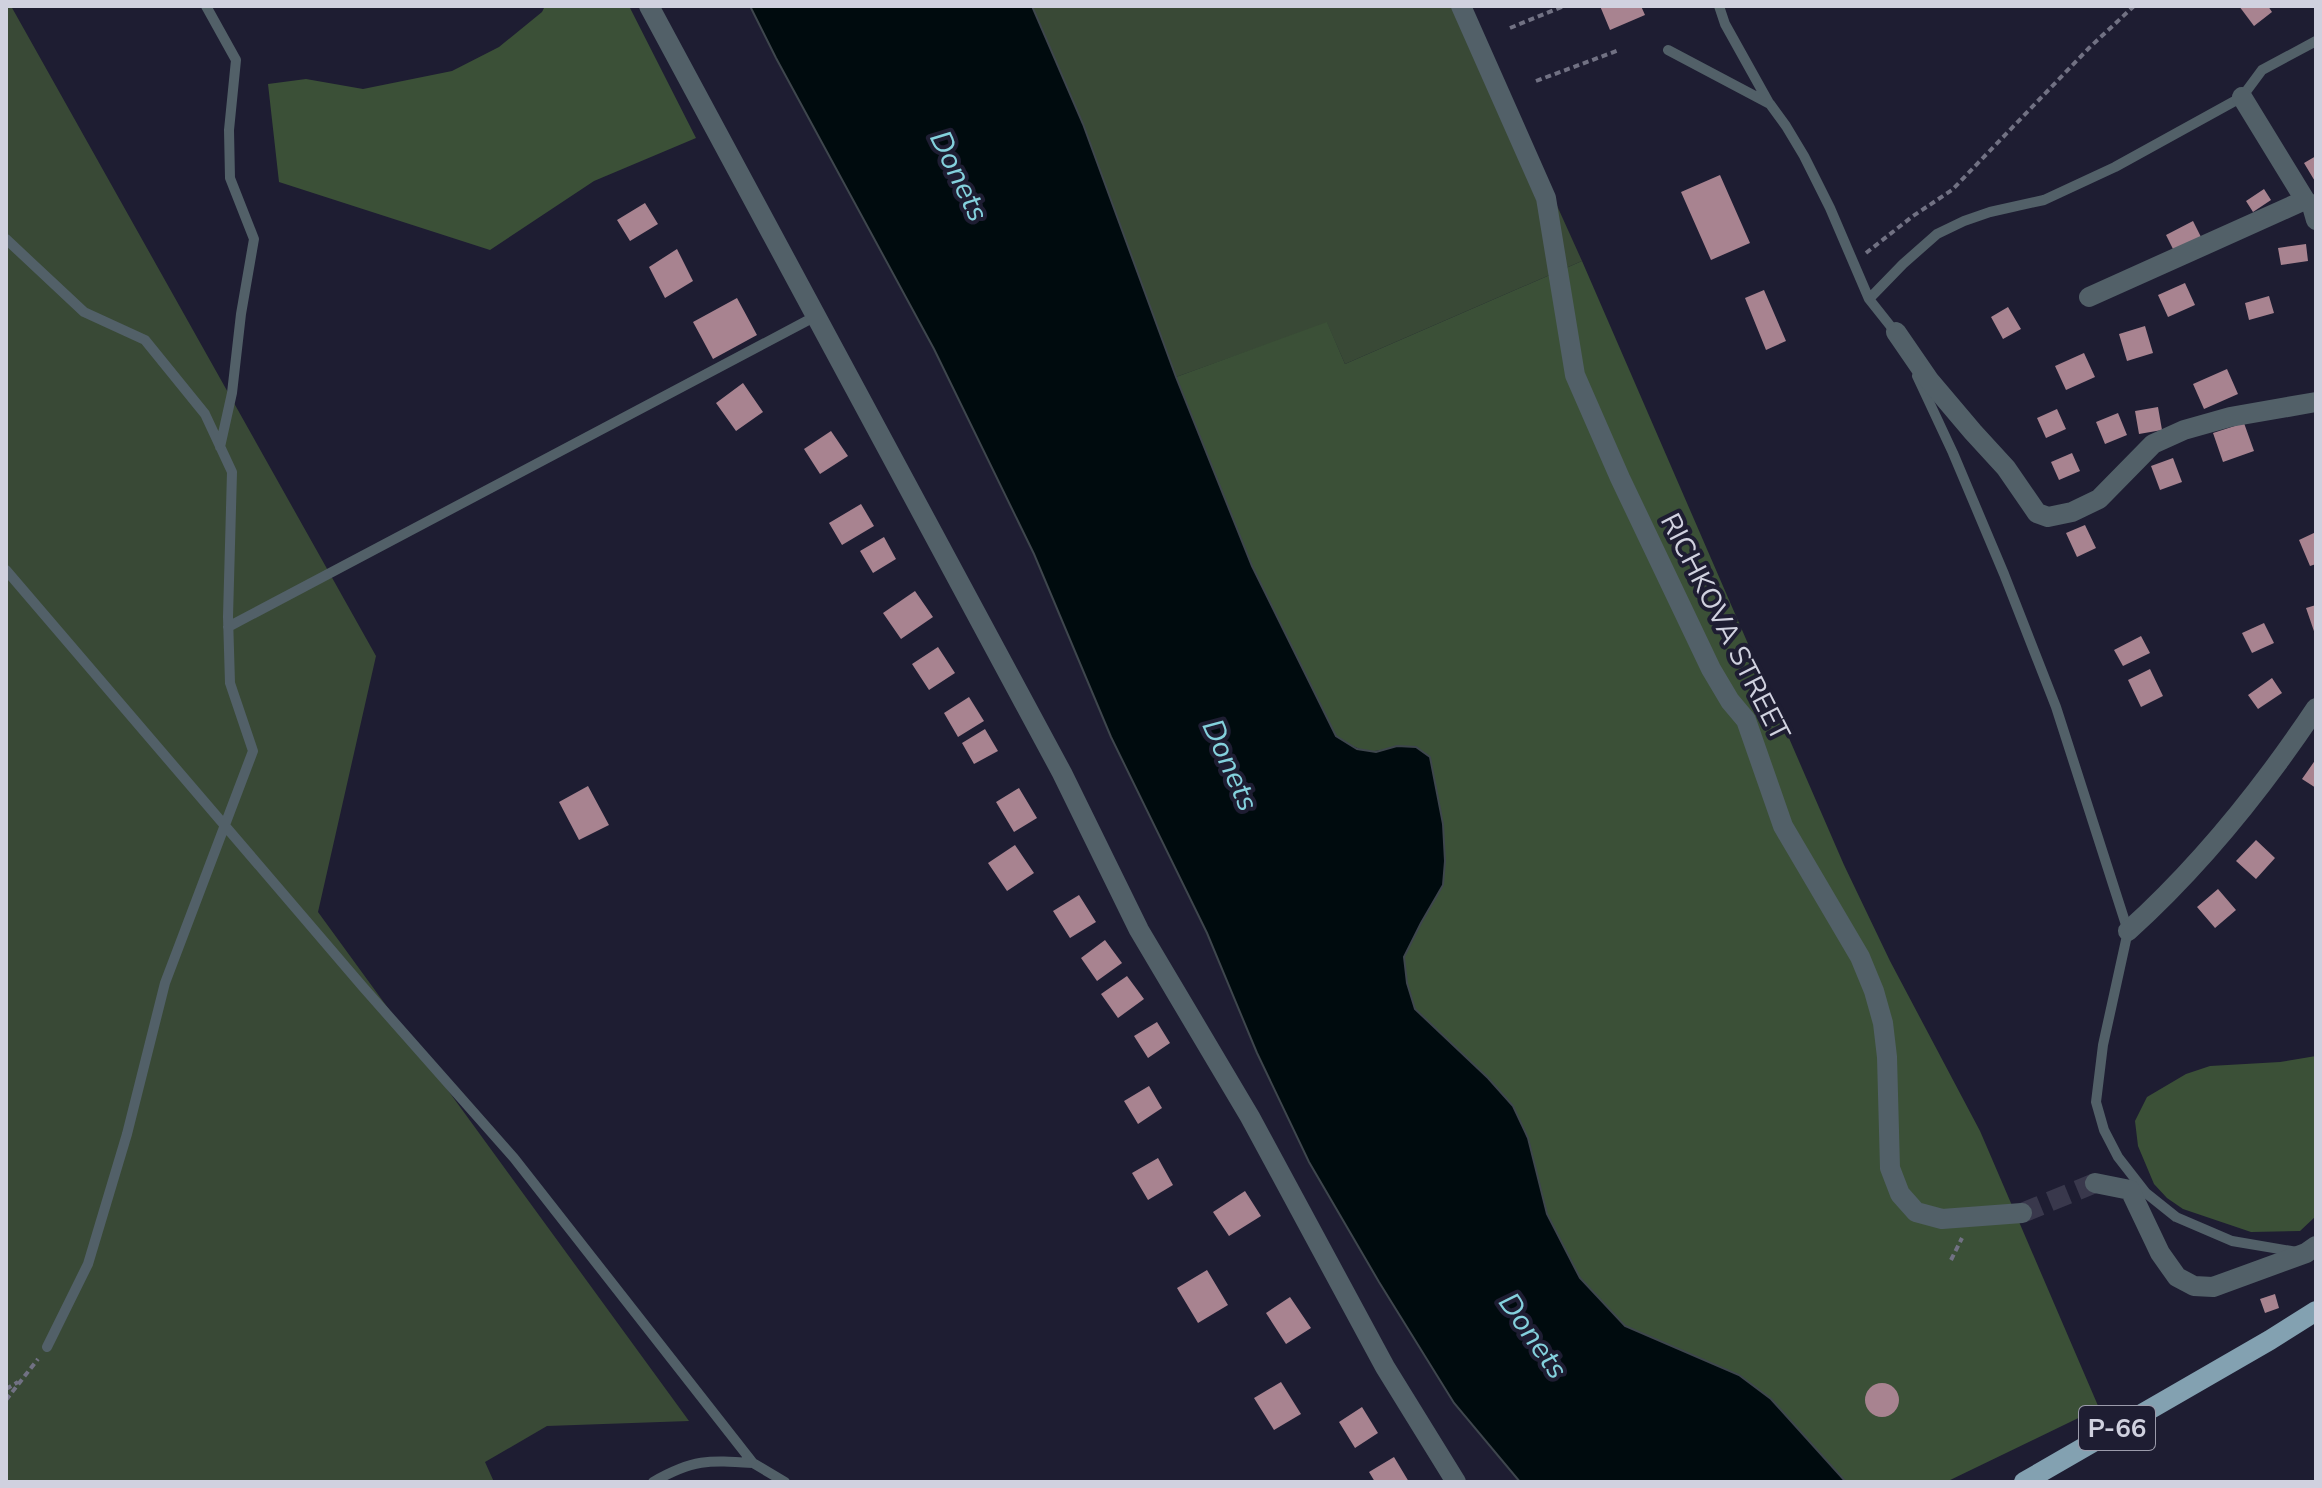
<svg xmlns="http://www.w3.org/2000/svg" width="2322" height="1488" viewBox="0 0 2322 1488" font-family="'Nunito Sans',sans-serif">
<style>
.green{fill:#394936}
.forest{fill:#3b5037}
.water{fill:#000b0e;stroke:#3e464d;stroke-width:2}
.building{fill:#a88390}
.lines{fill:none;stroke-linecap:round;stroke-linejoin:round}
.street-tunnel{stroke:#39384c;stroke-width:20;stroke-dasharray:20 10;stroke-linecap:butt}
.path{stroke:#717183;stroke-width:4;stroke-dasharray:6 4;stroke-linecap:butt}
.lane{stroke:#526068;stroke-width:10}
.street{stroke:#526068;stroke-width:20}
.primary{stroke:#83a1b1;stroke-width:20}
.labels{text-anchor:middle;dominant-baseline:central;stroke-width:8;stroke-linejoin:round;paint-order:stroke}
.shield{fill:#1e1d32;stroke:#9b9bab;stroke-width:2}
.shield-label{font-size:26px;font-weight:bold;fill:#d0d1df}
.street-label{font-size:28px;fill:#d0d1df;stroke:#1e1d32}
.water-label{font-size:30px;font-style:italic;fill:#84d1dd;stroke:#1e1d32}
</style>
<rect width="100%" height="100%" fill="#1e1d32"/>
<!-- green -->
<path class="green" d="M6 6H11L376 656 318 912 689 1421 547 1426 485 1462 494 1482H6Z
M1032 6H1467L1582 261 1345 364 1327 323 1176 377 1083 124Z"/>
<!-- forest -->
<path class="forest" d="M545 6H629L696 138 594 181 490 250 279 182 268 84 306 79 363 89 452 71 499 47 542 12Z
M1582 261 1844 865 1890 961 1980 1131 2099 1408 1946 1482H1846L1771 1399 1739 1375 1624 1326 1580 1278 1547 1214 1528 1138 1513 1106 1488 1078 1415 1009 1407 983 1404 957 1421 923 1443 884 1445 861 1397 746C1367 755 1362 752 1336 736L1252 566 1176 377 1327 322 1345 364Z
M2316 1056V1216L2300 1231 2251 1232 2183 1209 2167 1198 2154 1184 2138 1146 2135 1121 2147 1097 2186 1074 2210 1066 2280 1062Z"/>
<!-- water -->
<path class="water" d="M750 6H1032L1083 124 1176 377 1252 566 1336 736 1357 749 1376 752 1397 746 1416 747 1430 757 1443 824 1445 861 1443 885 1421 923 1404 957 1407 983 1415 1009 1488 1078 1513 1106 1528 1138 1547 1214 1580 1278 1625 1326 1739 1375 1771 1399 1846 1482H1520L1454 1403 1379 1282 1309 1162 1257 1053 1207 933 1111 737 1034 554 934 349 776 58Z"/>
<!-- building -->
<path class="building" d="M1600 6H1641L1645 15 1610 30Z
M2239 6H2268L2272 12 2254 26Z
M2316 156V183L2304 163Z
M1720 175 1750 243 1711 260 1681 192Z
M2264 189 2271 200 2253 212 2246 201Z
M645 203 658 224 630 241 617 220Z
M2193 221 2201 237 2174 251 2166 235Z
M2306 244 2308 261 2281 265 2278 248Z
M677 249 693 281 665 298 649 267Z
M2185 283 2195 305 2168 317 2158 295Z
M1764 290 1786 341 1766 350 1745 298Z
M2269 296 2274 313 2249 320 2245 303Z
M737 298 757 335 713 359 693 322Z
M2008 307 2021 329 2003 339 1991 317Z
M2145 326 2153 353 2127 361 2119 334Z
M2084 353 2095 377 2066 390 2055 366Z
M2227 369 2238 394 2204 409 2193 384Z
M743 383 763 412 736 431 716 403Z
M2158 407 2162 430 2139 434 2135 411Z
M2057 409 2066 429 2046 438 2037 418Z
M2118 413 2127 435 2105 444 2096 422Z
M2244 423 2254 451 2223 462 2213 433Z
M831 431 848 456 820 474 804 449Z
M2072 453 2080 471 2059 480 2051 462Z
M2173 458 2182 482 2160 490 2151 466Z
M861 504 874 526 842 545 829 523Z
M2085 525 2096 548 2077 557 2066 533Z
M2316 532V564L2310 566 2299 540Z
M884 537 896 559 873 573 860 551Z
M915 591 933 617 901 639 883 613Z
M2316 605V637L2306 608Z
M2264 623 2274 643 2252 653 2242 633Z
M2141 636 2150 653 2123 666 2114 650Z
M938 647 955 673 929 690 912 664Z
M2150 669 2163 696 2141 707 2128 680Z
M2272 678 2282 693 2258 709 2248 695Z
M969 697 984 721 958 737 944 713Z
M985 729 998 751 974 764 962 743Z
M2316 759V788L2302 779Z
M588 786 609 825 579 840 559 802Z
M1019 788 1037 818 1014 832 996 802Z
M2256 840 2275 858 2256 879 2236 861Z
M1015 845 1034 873 1007 891 988 863Z
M2218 889 2236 910 2215 928 2197 907Z
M1079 895 1096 922 1070 938 1053 911Z
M1105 940 1122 963 1097 981 1081 958Z
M1127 976 1144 999 1118 1018 1101 994Z
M1157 1022 1170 1043 1148 1058 1134 1036Z
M1149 1086 1162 1108 1138 1124 1124 1101Z
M1158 1158 1173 1185 1148 1200 1132 1173Z
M1245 1191 1261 1216 1229 1236 1213 1212Z
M1207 1270 1228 1305 1198 1323 1177 1288Z
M2275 1294 2279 1308 2265 1313 2260 1299Z
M1290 1297 1311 1328 1286 1344 1266 1313Z
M1281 1382 1301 1414 1274 1430 1254 1398Z
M1865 1400a17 17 0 1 1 34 0a17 17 0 1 1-34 0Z
M1362 1407 1378 1433 1355 1448 1339 1422Z
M1394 1457 1409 1482H1375L1369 1472Z"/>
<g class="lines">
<!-- street-tunnel -->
<path class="street-tunnel" d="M2022 1213 2095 1183"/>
<!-- path -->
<path class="path" d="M1510 28 1564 6
M1536 81 1619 50
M1866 253 1913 216 1952 190 2089 48 2134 6
M1951 1260 1962 1238
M6 1389 18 1382
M6 1400 38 1359"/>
<!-- lane -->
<path class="lane" d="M206 6 236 60 229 130 230 178 254 239 241 314 232 393 220 447
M1719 6 1725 24 1769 103
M1668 50 1770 104 1786 126 1804 156 1830 208 1869 299 1896 333
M6 239 84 312 145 340 205 414 232 472 228 617 230 683 253 751 165 983 127 1134 88 1264 47 1347
M1869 299 1903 264 1937 234 1964 221 1990 212 2044 200 2115 167 2242 97 2262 70 2316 41
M1917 376 1953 453 2004 574 2056 707 2128 931 2103 1045 2096 1102 2104 1130 2118 1157 2146 1193 2176 1217 2232 1241 2297 1252
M6 570 363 987 514 1158 753 1463C708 1460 693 1459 653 1482
M228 627 816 316
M753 1463 785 1482"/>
<!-- street -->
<path class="street" d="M649 6 1062 773 1139 930 1250 1117 1385 1367 1456 1482
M1461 6 1546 198 1575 375 1620 478 1711 669 1730 701 1746 720 1783 826 1860 957 1874 991 1883 1023 1887 1057 1890 1168 1900 1194 1916 1212 1942 1219 2022 1213
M2242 97 2305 200 2312 206 2316 220
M2089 297 2305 200
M1896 332 1929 380 1973 432 2006 468 2037 513 2048 517 2072 512 2099 499 2153 444 2184 430 2230 417 2316 402
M2128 931C2201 865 2262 789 2316 708
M2095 1183 2130 1190 2160 1253 2177 1277 2194 1286 2213 1287 2306 1253 2316 1246"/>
<!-- primary -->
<path class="primary" d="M2024 1482 2270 1340 2316 1311"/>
</g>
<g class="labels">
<!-- shield labels -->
<rect class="shield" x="2079" y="1406" width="76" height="44" rx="6"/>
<g class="shield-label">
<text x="2117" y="1428">Р-66</text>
</g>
<!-- street labels -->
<g class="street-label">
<text transform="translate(1725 627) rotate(63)">RICHKOVA STREET</text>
</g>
<!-- water labels -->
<g class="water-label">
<text transform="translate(959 176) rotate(64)">Donets</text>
<text transform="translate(1230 765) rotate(66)">Donets</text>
<text transform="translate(1533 1336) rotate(55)">Donets</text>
</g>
</g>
<!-- border -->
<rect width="2322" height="1488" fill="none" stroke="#d0d1df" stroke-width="16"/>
</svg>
